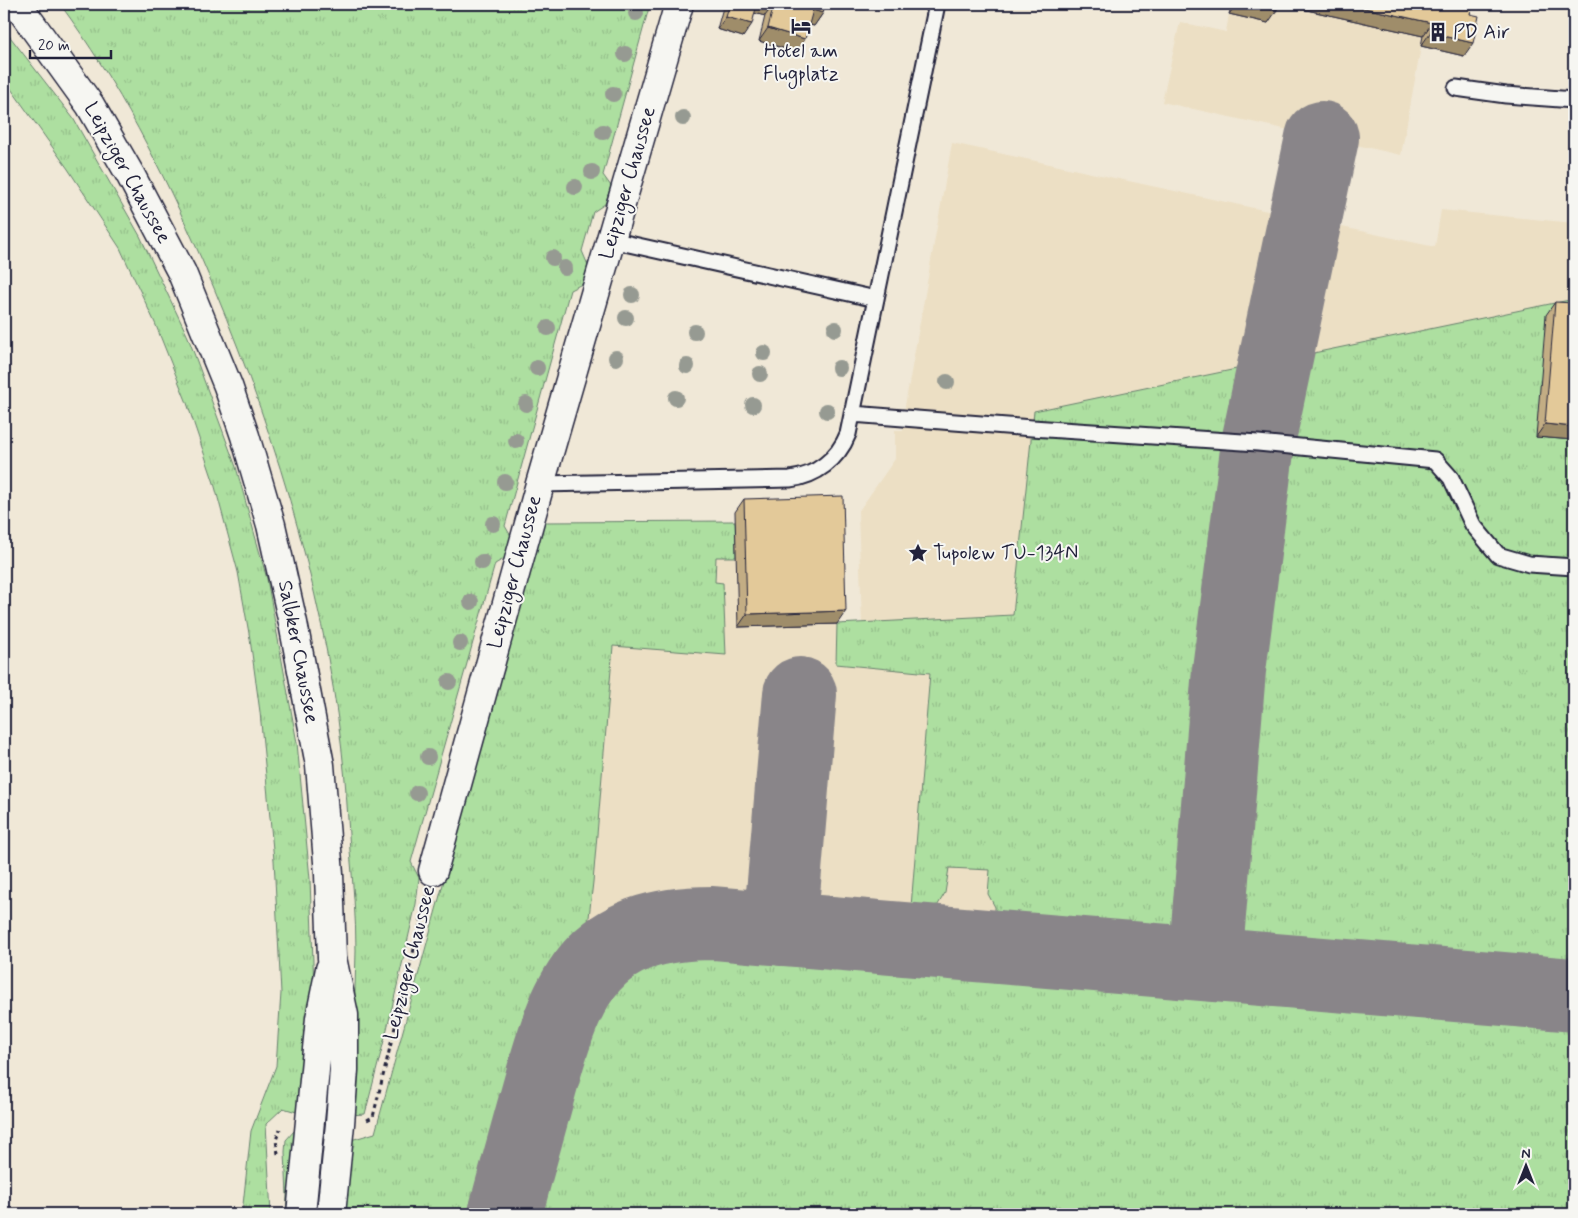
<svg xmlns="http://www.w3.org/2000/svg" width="1578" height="1218" viewBox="0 0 1578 1218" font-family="Mynerve,sans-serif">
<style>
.built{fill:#ecdfc4}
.grass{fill:url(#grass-tufts);stroke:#68806e}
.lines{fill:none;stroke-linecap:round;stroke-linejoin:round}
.taxiway{stroke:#898589;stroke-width:74}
.service-casing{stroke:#22223b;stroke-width:19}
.minor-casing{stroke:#22223b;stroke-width:31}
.secondary-casing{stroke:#22223b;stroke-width:31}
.path{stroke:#22223b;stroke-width:3;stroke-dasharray:4 4;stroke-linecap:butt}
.service{stroke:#f6f6f2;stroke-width:15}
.minor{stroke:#f6f6f2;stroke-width:28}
.secondary{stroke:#f6f6f2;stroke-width:28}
.tree{fill:#969a92}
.wall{fill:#c3ad84;stroke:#22223b}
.shaded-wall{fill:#9f8d6b;stroke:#22223b}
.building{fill:#e3c999;stroke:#22223b}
.labels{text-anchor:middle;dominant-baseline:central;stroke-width:4;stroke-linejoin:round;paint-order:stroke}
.poi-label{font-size:20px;fill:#22223b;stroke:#f6f6f2;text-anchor:start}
.street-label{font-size:20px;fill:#22223b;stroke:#f6f6f2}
</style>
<defs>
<pattern id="grass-tufts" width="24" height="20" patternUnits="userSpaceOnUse" patternTransform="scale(1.25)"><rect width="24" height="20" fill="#addfa0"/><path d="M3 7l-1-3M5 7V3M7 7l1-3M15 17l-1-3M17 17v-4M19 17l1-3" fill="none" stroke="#95bf8b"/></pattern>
</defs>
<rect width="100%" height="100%" fill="#f0e8d7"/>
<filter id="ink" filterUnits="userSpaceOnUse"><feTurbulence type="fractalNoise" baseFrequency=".02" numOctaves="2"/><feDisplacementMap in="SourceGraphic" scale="10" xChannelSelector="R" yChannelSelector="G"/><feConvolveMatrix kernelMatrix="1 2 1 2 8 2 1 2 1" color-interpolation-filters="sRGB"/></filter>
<g filter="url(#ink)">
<!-- built -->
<path class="built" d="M1273 4H1280L1423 36 1401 155 1162 102 1180 22 1226 32 1229 14 1268 23Z
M952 143 1435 247 1441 210 1574 223V1214H375L542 522 735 521V511L834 509 837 624 862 623 858 512 895 459V430H903L905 406Z"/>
<!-- grass -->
<path class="grass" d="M60 4H650L603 175 611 186 605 204 593 212 582 251 588 265 584 283 570 290 505 526 512 538 507 557 495 564 411 862 419 878 416 904 387 1029 365 1114 350 1115C352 1061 355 1005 356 951 356 917 353 884 350 851 348 818 346 784 342 751 323 584 269 414 202 260 162 170 119 84 60 4Z
M4 29 73 118 140 236 188 337 236 467 267 579 297 743 310 879 314 990 300 1113 283 1108 266 1124 271 1214H242L251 1131 276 1066 281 993 274 860 260 712 250 639 238 572 214 483 187 403 155 323 120 248 68 169 4 79Z
M1574 299V963L1208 931 995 917V907L988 894 990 870 949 868 945 893 936 908 911 907 930 673 836 664 837 624 1013 615 1034 411Z
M735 521 736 557H716L715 582 723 583 726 655 613 646 593 882 587 935 562 953 549 969 538 986 521 1034 471 1214H338L351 1140 375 1133 542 522Z
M697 953 1574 1026V1214H537C547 1177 557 1140 567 1103 588 1026 602 959 697 953Z
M300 1129 293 1214H286L287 1196 285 1152 286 1140 295 1130Z"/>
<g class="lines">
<!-- taxiway -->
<path class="taxiway" d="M780 929 800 694
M1205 964 1229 670 1258 443 1322 138
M505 1214C516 1172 528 1129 540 1086 568 983 593 923 713 923L1574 995"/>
<defs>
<path id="service" d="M1456 88 1506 95 1574 100
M611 240 876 299
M852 414 1032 428 1258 443 1435 460 1451 478 1473 525 1498 555 1529 564 1574 567
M540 484 790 479C816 476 838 459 848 434L937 4"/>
<path id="minor" d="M433 871 540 484 679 4"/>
<path id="secondary" d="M17 4 90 105 131 176 182 273 228 386 245 436 271 525 293 623 320 765 329 874 332 958 344 1015V1070L340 1124 331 1214
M301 1214 320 1018 330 969"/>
</defs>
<!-- service casing -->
<use href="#service" class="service-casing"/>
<!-- minor casing -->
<use href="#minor" class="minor-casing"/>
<!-- secondary casing -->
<use href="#secondary" class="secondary-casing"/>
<!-- path -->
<path class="path" d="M367 1120 373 1117 427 896
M278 1154 276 1140 280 1129"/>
<!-- service -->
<use href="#service" class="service"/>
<!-- minor -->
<use href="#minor" class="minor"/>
<!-- secondary -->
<use href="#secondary" class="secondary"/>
</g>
<!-- trees -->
<g class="tree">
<circle cx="636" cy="13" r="8"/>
<circle cx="625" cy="54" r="8"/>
<circle cx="613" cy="94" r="8"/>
<circle cx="683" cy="118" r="8"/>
<circle cx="603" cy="132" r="8"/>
<circle cx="592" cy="172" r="8"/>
<circle cx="575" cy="187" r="8"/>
<circle cx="553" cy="258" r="8"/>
<circle cx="565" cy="268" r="8"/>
<circle cx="632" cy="295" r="8"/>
<circle cx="626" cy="318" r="8"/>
<circle cx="548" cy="328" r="8"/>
<circle cx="835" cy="329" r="8"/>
<circle cx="695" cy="332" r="8"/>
<circle cx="764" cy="353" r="8"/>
<circle cx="616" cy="358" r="8"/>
<circle cx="687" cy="366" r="8"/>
<circle cx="537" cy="368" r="8"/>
<circle cx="839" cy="368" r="8"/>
<circle cx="760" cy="374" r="8"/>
<circle cx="947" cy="382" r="8"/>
<circle cx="676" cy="398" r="8"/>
<circle cx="526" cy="404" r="8"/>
<circle cx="753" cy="405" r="8"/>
<circle cx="827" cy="411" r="8"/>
<circle cx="516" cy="441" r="8"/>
<circle cx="505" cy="482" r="8"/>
<circle cx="493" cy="524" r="8"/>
<circle cx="482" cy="562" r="8"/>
<circle cx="471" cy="602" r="8"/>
<circle cx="460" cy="643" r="8"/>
<circle cx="449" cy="682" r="8"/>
<circle cx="428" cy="757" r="8"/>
<circle cx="417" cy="793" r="8"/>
</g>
<!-- wall -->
<path class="wall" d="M724 4H826L823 13 814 26 809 25 796 52 759 41 765 16 755 13 743 37 717 29Z
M1232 4H1278L1268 23 1229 14Z
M1280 4H1472L1470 14 1464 56 1421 46 1423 36Z
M1555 302 1574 440 1536 437 1546 315Z
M744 499 837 624 738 627 735 512Z"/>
<!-- shaded-wall -->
<path class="shaded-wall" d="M755 4H774L765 16 750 12Z
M1237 4H1248L1277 10 1268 23 1229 14Z
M1280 4H1346L1432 23 1423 36Z
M813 10 823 13 814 26 804 23Z
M726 17 752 24 743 37 717 29Z
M768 28 805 39 796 52 759 41Z
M1430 33 1473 43 1464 56 1421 46Z
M1545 424 1574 427V440L1536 437Z
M846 611 837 624 738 627 747 614Z"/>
<!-- building -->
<path class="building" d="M730 4H757L752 24 726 17Z
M774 4H826L823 13 813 10 805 39 768 28Z
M1248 4H1278L1277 10Z
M1346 4H1472L1470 14 1479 16 1473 43 1430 33 1432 23Z
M1555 302 1574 303V427L1545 424Z
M843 496 846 611 747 614 744 499Z"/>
</g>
<!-- icons -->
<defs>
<symbol id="hotel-bare" viewBox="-9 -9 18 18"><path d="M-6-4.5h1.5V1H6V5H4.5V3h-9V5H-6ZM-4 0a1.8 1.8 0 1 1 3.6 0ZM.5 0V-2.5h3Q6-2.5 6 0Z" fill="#22223b" stroke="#f6f6f2" stroke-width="2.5" paint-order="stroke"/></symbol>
<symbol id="building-bare" viewBox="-9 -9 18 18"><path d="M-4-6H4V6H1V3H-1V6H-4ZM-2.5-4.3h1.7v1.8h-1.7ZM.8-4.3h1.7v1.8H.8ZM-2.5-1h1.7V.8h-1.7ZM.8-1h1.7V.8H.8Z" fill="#22223b" stroke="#f6f6f2" stroke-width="2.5" paint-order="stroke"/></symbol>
<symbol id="sight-bare" viewBox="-9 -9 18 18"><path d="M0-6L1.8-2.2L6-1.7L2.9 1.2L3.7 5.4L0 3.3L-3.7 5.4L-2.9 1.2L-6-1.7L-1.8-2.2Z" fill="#22223b" stroke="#f6f6f2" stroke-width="2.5" paint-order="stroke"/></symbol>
</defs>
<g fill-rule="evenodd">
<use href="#hotel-bare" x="787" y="12" width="28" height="28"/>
<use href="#building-bare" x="1424" y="18" width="28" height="28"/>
<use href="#sight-bare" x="904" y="539" width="28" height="28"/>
</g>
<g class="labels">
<!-- poi labels -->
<g class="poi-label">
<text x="1453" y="32">PD Air</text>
<text x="801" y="51" text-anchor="middle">Hotel am<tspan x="801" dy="23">Flugplatz</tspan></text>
<text x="933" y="553">Tupolew TU-134N</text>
</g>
<!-- street labels -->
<g class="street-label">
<text transform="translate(127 173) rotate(61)">Leipziger Chaussee</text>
<text transform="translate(628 183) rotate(-74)">Leipziger Chaussee</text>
<text transform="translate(515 572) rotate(-75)">Leipziger Chaussee</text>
<text transform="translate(298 652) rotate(79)">Salbker Chaussee</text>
<text transform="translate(410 963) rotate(-76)">Leipziger Chaussee</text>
</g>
</g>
<!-- margin -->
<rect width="1578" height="1218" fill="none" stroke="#f6f6f2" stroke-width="20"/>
<rect x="10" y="10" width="1558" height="1198" fill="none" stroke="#22223b" stroke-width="2" filter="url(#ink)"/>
<!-- north arrow -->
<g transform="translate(1526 1166)" stroke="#f6f6f2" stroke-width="4" paint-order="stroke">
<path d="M0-4L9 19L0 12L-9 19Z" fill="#22223b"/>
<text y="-8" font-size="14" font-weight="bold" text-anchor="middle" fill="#22223b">N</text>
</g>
<!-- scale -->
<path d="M30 50v8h81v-8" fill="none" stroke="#22223b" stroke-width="2.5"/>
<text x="38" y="50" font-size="15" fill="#22223b" stroke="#f6f6f2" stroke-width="4" paint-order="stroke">20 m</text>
</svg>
